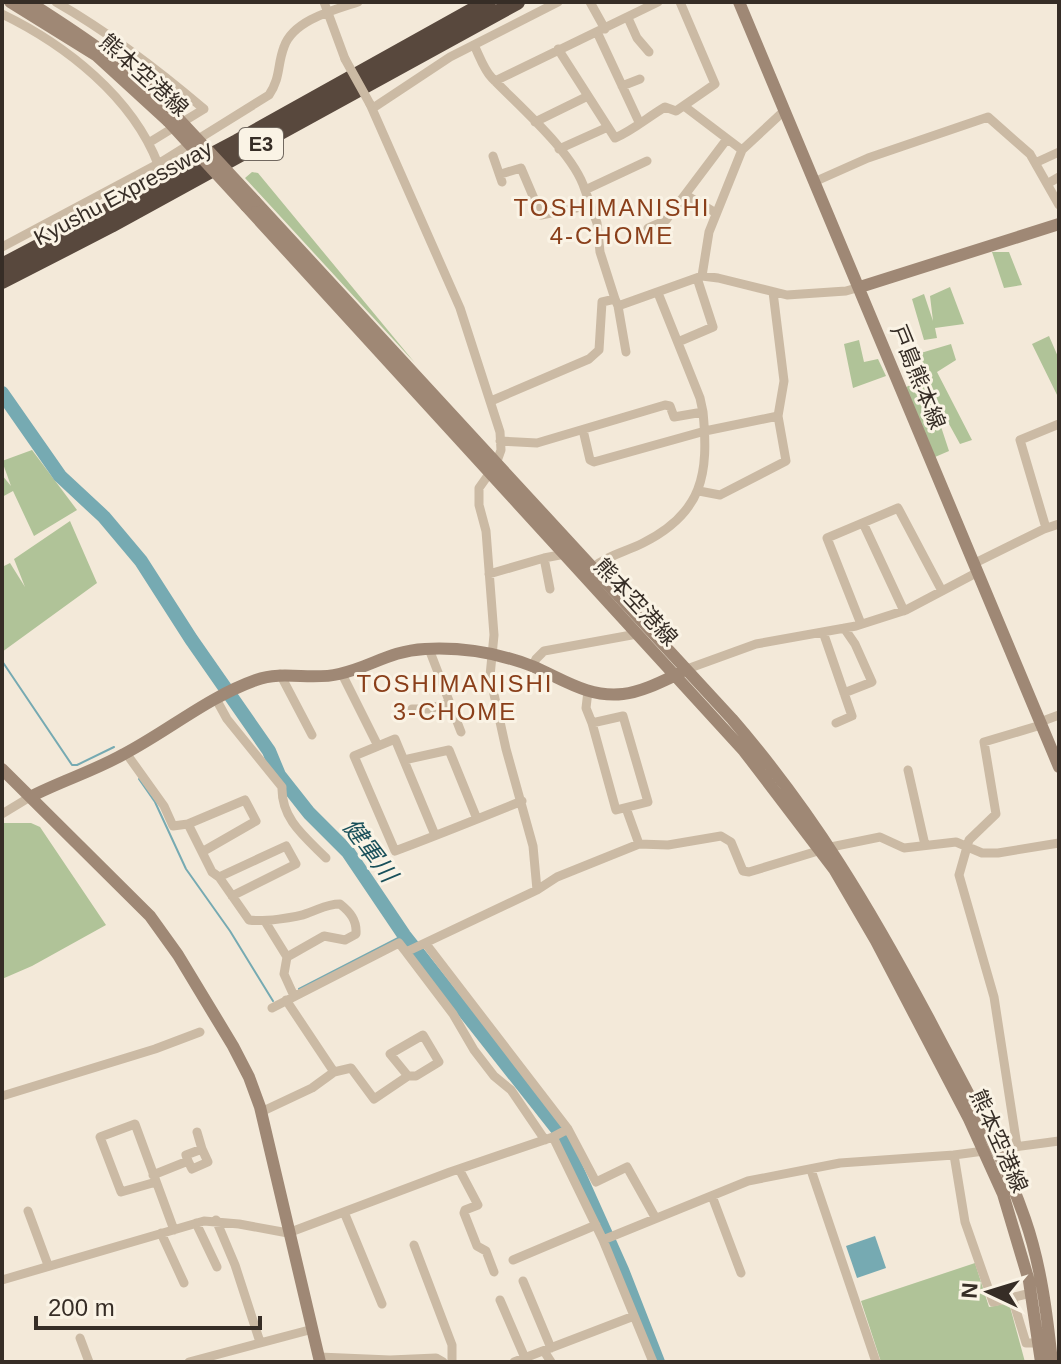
<svg xmlns="http://www.w3.org/2000/svg" width="1061" height="1364" viewBox="0 0 1061 1364" font-family="Helvetica,'Noto Sans JP',sans-serif">
<style>
.green{fill:#b0c398}
.water{fill:#76aab2}
.lines{fill:none;stroke-linecap:round;stroke-linejoin:round}
.stream{stroke:#76aab2;stroke-width:2}
.river{stroke:#76aab2;stroke-width:14}
.street{stroke:#cbbaa4;stroke-width:9}
.secondary{stroke:#9f8875;stroke-width:12}
.highway{stroke:#58483d;stroke-width:16}
.street-bridge{stroke:#cbbaa4;stroke-width:9}
.secondary-bridge{stroke:#9f8875;stroke-width:12}
.labels{text-anchor:middle;dominant-baseline:central;stroke-width:6;stroke-linejoin:round;paint-order:stroke}
.shield{fill:#faf3e5;stroke:#71685f;stroke-width:2}
.shield-label{font-size:20px;font-weight:bold;fill:#362d26}
.street-label{font-size:22px;fill:#362d26;stroke:#faf3e5}
.neighbourhood-label{font-size:24px;letter-spacing:2px;fill:#8a3f1a;stroke:#faf3e5}
.water-label{font-size:24px;font-style:italic;fill:#19505a;stroke:#faf3e5}
</style>
<rect width="100%" height="100%" fill="#f3e9d9"/>
<!-- green -->
<path class="green" d="M252 172 258 173 415 363 245 178Z
M992 252H1009L1022 285 1004 288Z
M950 287 964 324 935 328 937 338 924 340 912 299 924 294 933 321 930 296Z
M1049 336 1059 359V399L1032 344Z
M859 340 864 362 878 359 886 376 853 388 844 344Z
M951 344 956 360 937 372 972 440 960 444 927 384 949 451 935 457 902 389 925 378 914 355Z
M32 450 77 510 34 536 13 491 2 497V475L11 486 2 461Z
M70 521 97 583 2 652V567L10 563 25 587 14 559Z
M2 823H31L40 827 106 925 32 966 2 979Z
M975 1263 989 1307 1009 1303 1025 1362H881L861 1301Z"/>
<!-- water -->
<path class="water" d="M875 1236 886 1268 857 1278 846 1246Z"/>
<g class="lines">
<!-- stream -->
<path class="stream" d="M2 661 72 765H77L114 747
M139 779 155 802 186 869 230 931 273 1001
M299 989 404 935"/>
<!-- river -->
<path class="river" d="M2 393 60 476 104 517 141 561 191 639 269 751 279 775 309 813 348 852 404 935 561 1134 622 1270 658 1362"/>
<!-- street -->
<path class="street" d="M56 2C110 33 157 69 204 109L150 142
M324 2 345 59
M590 2 605 29
M2 14C66 45 132 97 158 164
M628 18 637 38 649 52
M597 32 639 122
M474 45C479 55 484 70 492 78 520 107 574 153 585 190
M558 49 615 138C632 131 648 117 665 107L676 111 715 84 680 2
M495 81 658 2
M622 86 640 79
M370 104 460 308 500 432 501 450 496 464 479 488V505L486 531 494 635 490 676 506 749 533 846 537 890
M684 106 742 150
M373 108 450 57 558 2
M535 122 588 96
M559 149 608 127
M493 156 502 182
M1035 163 1059 152
M501 174 521 168 541 215 591 205
M814 182 868 158 988 117 1030 154 1059 205
M1047 184 1059 177
M686 195 716 213
M648 228 666 220 727 139
M2 247 158 164 269 95C281 77 277 65 284 47 293 20 334 10 358 2
M702 276 709 232 742 150 785 110
M615 299 600 252 597 223 585 190 647 161
M618 306 626 352
M678 342 713 327 697 278
M491 401 589 359 599 350 602 302 615 299 618 306 702 276 718 278 787 295 846 291 860 287
M583 430 590 460 594 462 705 431 778 416
M500 441 537 443 665 405 670 406 674 417 703 412 700 398 658 293
M699 491 720 495 786 461 778 416 784 381 773 292
M863 523 904 611
M1046 528 1020 440 1059 424
M975 563 1044 529 1059 524
M592 568C608 555 625 552 643 543 703 513 709 474 703 412
M489 574 544 558
M550 589 544 558 565 554
M861 624 827 538 898 508 942 591
M844 628 855 644 872 682 844 693
M823 632 852 716 836 723
M429 649 461 732
M532 667 536 659 544 651 637 634
M687 669 756 644 856 626 906 610 978 572
M280 674 312 735
M342 674 378 746
M588 691 586 708 592 723 623 716 648 802 616 810 592 723
M216 699 227 719 282 787C281 819 305 837 326 858
M412 709H430L449 702
M1040 722 1059 715
M126 753 164 806 173 826 188 824 212 872 219 877 249 920C262 922 296 918 308 913 320 909 327 904 340 904 350 912 357 920 356 934L345 940 324 936 287 957 284 974 294 996
M404 760 449 750 477 819
M908 770 925 845
M626 808 639 844
M2 814 30 797
M188 824 245 800 256 821 202 852
M435 835 395 739 354 756 395 851C438 835 480 818 522 801
M219 877 286 846 296 864 232 896
M266 923 287 957
M426 944 568 1129 596 1182 627 1167 655 1217
M406 952 453 1014 474 1050 494 1076 511 1090 545 1140
M286 1000 334 1072
M272 1008 399 943 406 952 537 890 557 877 639 844 668 845 721 836 731 842 743 871 749 872 831 847 880 837 904 848 956 842 982 853H998L1059 843
M2 1096 155 1049 200 1032
M261 1112 312 1088 334 1072 351 1068 374 1099 408 1076H416L439 1062 423 1035 390 1054 408 1076
M197 1132 202 1149
M553 1137 603 1240 653 1362
M1017 1146 994 997 959 875 969 840 996 814 984 742 1041 725
M954 1155 965 1222 993 1302 1031 1293
M459 1169 478 1205 465 1210 464 1213 477 1246 486 1251 494 1272
M811 1170 876 1362
M153 1175 188 1161 186 1155 202 1149 208 1162 192 1169 188 1161
M156 1182 121 1192 100 1137 135 1124 174 1230
M712 1196 741 1273
M28 1211 48 1265
M344 1212 382 1304
M216 1220 235 1265 260 1342
M196 1223 217 1267
M161 1233 184 1283
M603 1240 748 1181 840 1163 954 1155 1059 1141
M414 1245 452 1345V1362
M513 1260 596 1225
M2 1280 204 1221 239 1224 288 1233 450 1172 553 1137 568 1129
M523 1281 551 1348
M1012 1297 1026 1343H1038
M500 1300 525 1358
M80 1338 89 1362
M544 1351 551 1362
M319 1357 390 1360 436 1358 443 1362
M189 1362 313 1329
M514 1362 634 1316"/>
<!-- secondary -->
<path class="secondary" d="M10 2 97 56 168 121
M29 2C84 37 131 68 176 116
M739 2 1059 767
M255 201 732 719C814 814 869 907 928 1017 962 1083 1001 1149 1025 1219 1041 1265 1047 1314 1052 1362
M246 206 744 751 834 869 876 941 969 1119 1003 1194 1029 1281 1041 1362
M860 287 1059 224
M2 769 150 916 178 955 233 1046 249 1077 260 1107 320 1362
M30 797C61 781 94 771 124 754 168 731 208 697 256 680 284 670 311 681 339 674 372 667 388 651 425 649 462 647 498 653 532 666 563 679 588 698 623 694 642 692 663 681 680 673"/>
<!-- highway -->
<path class="highway" d="M2 266 237 142 488 2
M2 281 111 225 517 2"/>
<!-- street-bridge -->
<path class="street-bridge" d="M345 59 370 104"/>
<!-- secondary-bridge -->
<path class="secondary-bridge" d="M176 116 255 201
M168 121 246 206"/>
</g>
<g class="labels">
<!-- shield labels -->
<rect class="shield" x="239" y="128" width="44" height="32" rx="6"/>
<g class="shield-label">
<text x="261" y="144">E3</text>
</g>
<!-- street labels -->
<g class="street-label">
<text transform="translate(144 75) rotate(42)">熊本空港線</text>
<text transform="translate(123 193) rotate(-28)">Kyushu Expressway</text>
<text transform="translate(918 377) rotate(68)">戸島熊本線</text>
<text transform="translate(636 602) rotate(47)">熊本空港線</text>
<text transform="translate(999 1141) rotate(66)">熊本空港線</text>
</g>
<!-- neighbourhood labels -->
<g class="neighbourhood-label">
<text x="612" y="207">TOSHIMANISHI<tspan x="612" dy="28">4-CHOME</tspan></text>
<text x="455" y="683">TOSHIMANISHI<tspan x="455" dy="28">3-CHOME</tspan></text>
</g>
<!-- water labels -->
<g class="water-label">
<text transform="translate(370 850) rotate(53)">健軍川</text>
</g>
</g>
<!-- border -->
<rect width="1061" height="1364" fill="none" stroke="#362d26" stroke-width="8"/>
<!-- north arrow -->
<g transform="translate(989 1292) rotate(274)" stroke="#faf3e5" stroke-width="6" paint-order="stroke">
<path d="M0-6L14 30L0 20L-14 30Z" fill="#362d26"/>
<text y="-12" font-size="22" font-weight="bold" text-anchor="middle" fill="#362d26">N</text>
</g>
<!-- scale -->
<path d="M36 1316v12h224v-12" fill="none" stroke="#362d26" stroke-width="4"/>
<text x="48" y="1316" font-size="24" fill="#362d26" stroke="#faf3e5" stroke-width="6" paint-order="stroke">200 m</text>
</svg>
